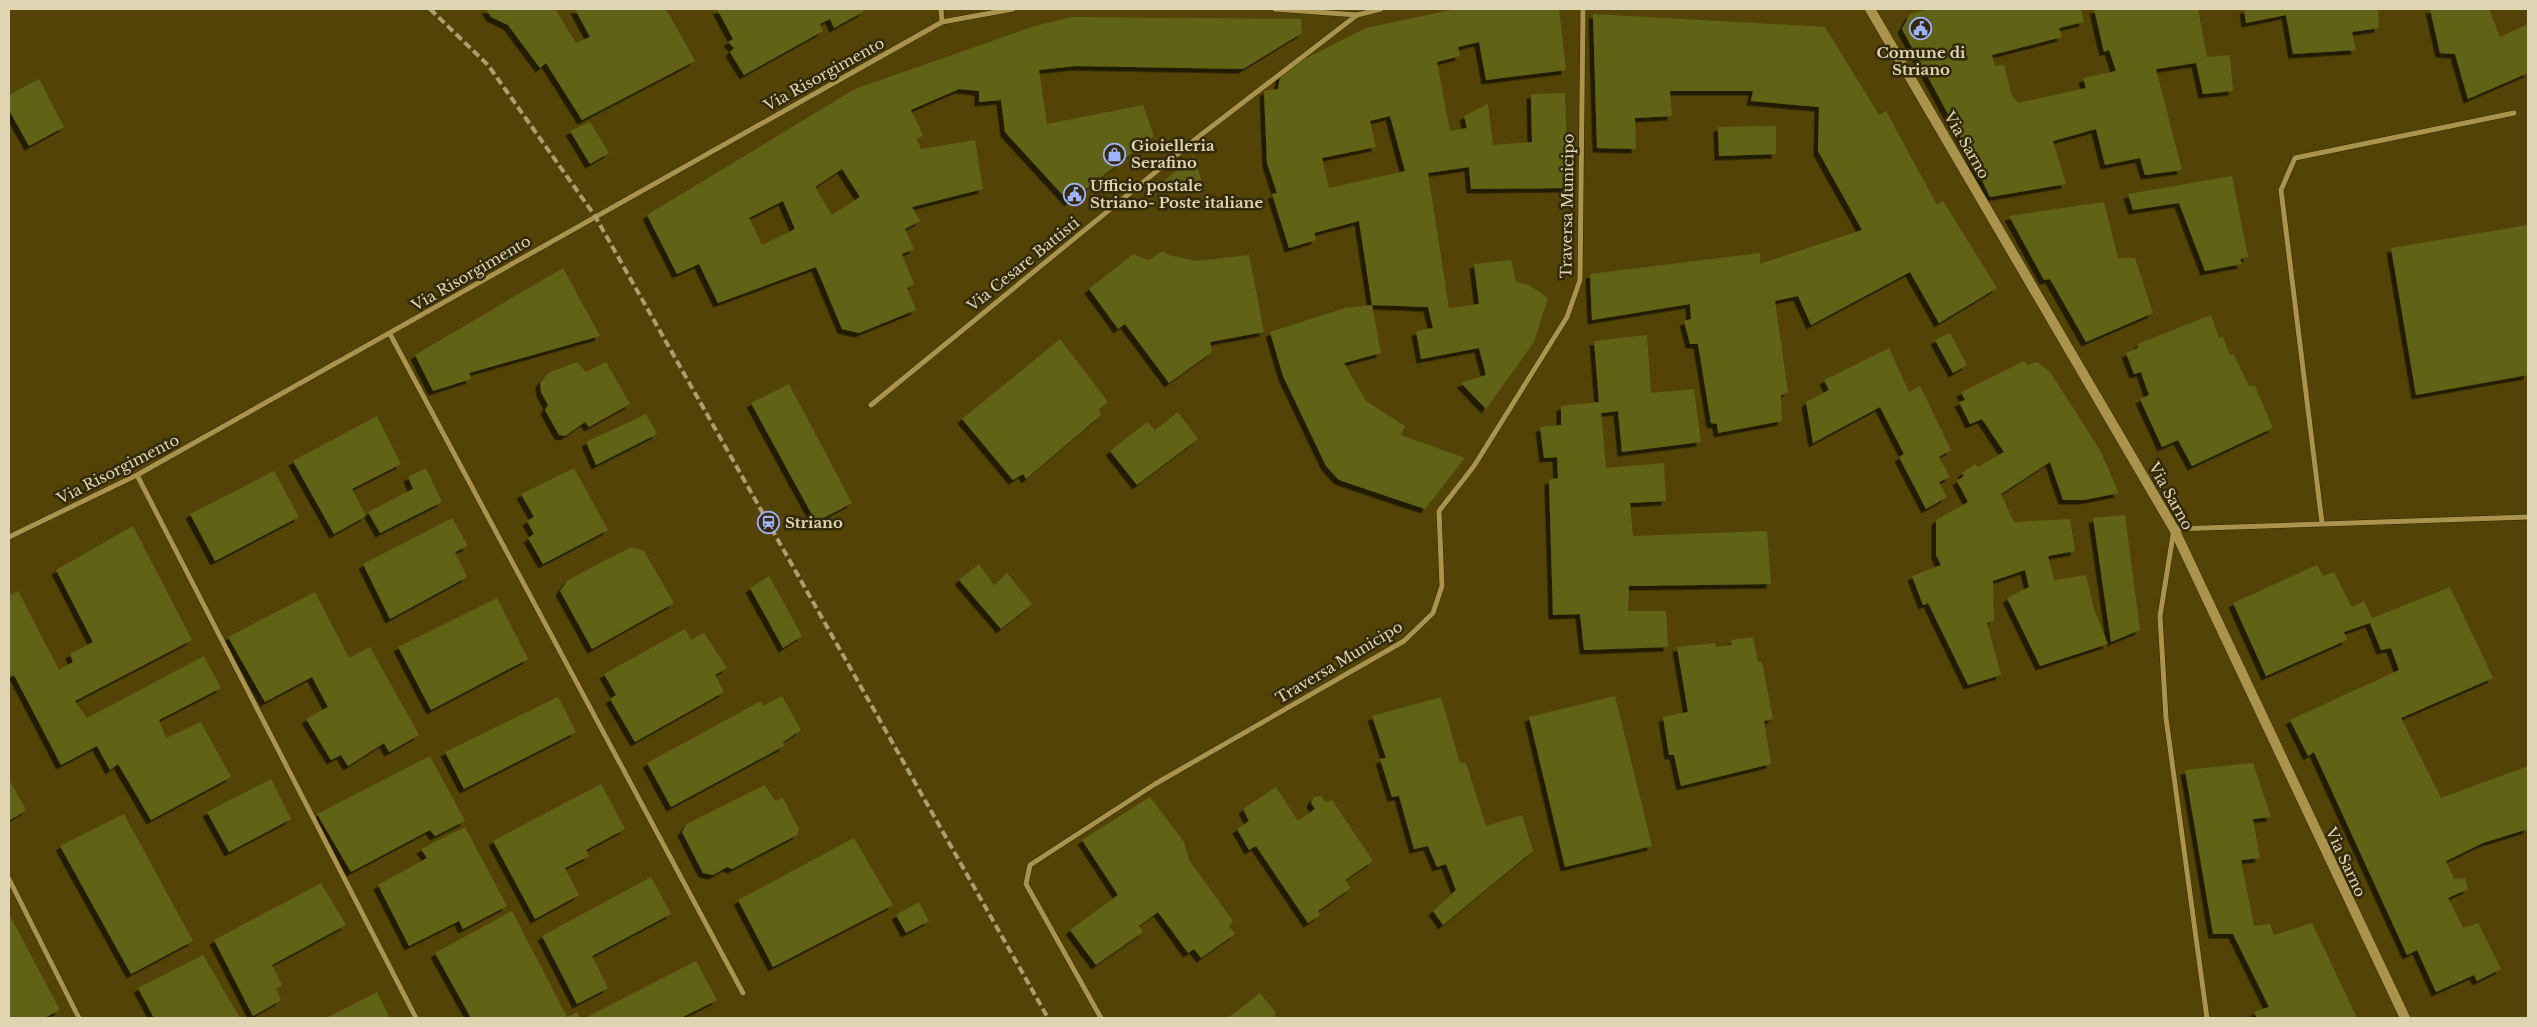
<svg xmlns="http://www.w3.org/2000/svg" width="2537" height="1027" viewBox="0 0 2537 1027" font-family="'Libre Baskerville',serif">
<style>
.building{fill:#606316;fill-rule:evenodd;filter:url(#shadow)}
.lines{fill:none;stroke-linecap:round;stroke-linejoin:round}
.street-casing{stroke:#352902;stroke-width:6}
.secondary-casing{stroke:#352902;stroke-width:11}
.street{stroke:#aa934c;stroke-width:5}
.secondary{stroke:#aa934c;stroke-width:10}
.rail{stroke:#ab9f72;stroke-width:4;stroke-dasharray:8 4;stroke-linecap:butt}
.labels{text-anchor:middle;dominant-baseline:central;stroke-width:5;stroke-linejoin:round;paint-order:stroke}
.poi-label{font-size:15px;font-weight:bold;fill:#e0d5b2;stroke:#332a0c;text-anchor:start}
.street-label{font-size:15px;fill:#e0d5b2;stroke:#332a0c}
</style>
<defs>
<filter id="shadow"><feDropShadow dx="-4.5" dy="4.5" stdDeviation="0" flood-color="#0009"/></filter>
</defs>
<rect width="100%" height="100%" fill="#534306"/>
<!-- building -->
<path class="building" d="M486 9H555L576 43 590 37 575 9H666L695 61 582 120 546 63 540 68 508 25 491 17Z
M717 9H864L863 12 834 28 830 19 820 24 823 31 744 75 730 52 734 48 728 42 733 39Z
M1456 9H1559L1566 70 1486 80 1479 42 1458 47 1460 56 1437 62 1450 131 1467 128 1464 116 1488 104 1493 145 1532 142 1531 94 1565 93 1568 188 1471 189 1469 167 1428 173 1449 308 1479 304 1474 264 1511 260 1516 282 1529 285 1548 298 1534 342 1486 409 1461 383 1486 375 1479 348 1421 359 1416 331 1433 328 1428 307 1372 305 1381 353 1344 363 1366 401 1405 426 1401 435 1465 458 1425 509 1339 480 1326 466 1283 376 1270 332 1345 308 1372 305 1359 221 1314 233 1316 240 1289 248 1272 194 1277 193 1267 163 1264 91 1278 89 1281 71 1366 28ZM1390 116 1405 171 1329 188 1322 158 1376 147 1370 121Z
M1929 9H2081L2084 22 2059 28 2062 37 1992 55 1995 66 2004 65 2012 96 2018 103 2086 88 2083 78 2116 71 2109 50 2104 52 2094 9H2198L2207 57 2230 55 2233 91 2203 94 2196 63 2156 69 2182 170 2145 175 2140 158 2105 165 2096 129 2053 141 2066 184 1990 197 1968 151 1902 29 1910 14Z
M2244 9H2378L2379 28 2352 32 2356 50 2293 54 2286 15 2246 23Z
M2430 9H2489L2500 37 2528 24V73L2468 99 2455 54 2440 53Z
M1593 14 1825 27 1879 115 1886 111 1937 205 1943 201 1997 288 1939 323 1910 272 1811 325 1798 296 1775 301 1788 392 1781 395 1782 421 1718 433 1717 424 1711 423 1698 344H1690L1684 321 1691 319 1690 304 1592 320 1590 274 1760 253V264L1862 230 1818 151 1819 107 1751 101 1753 91H1670L1672 116 1635 118 1636 149 1597 148Z
M1072 17 1301 19 1302 33 1243 69 1076 66 1039 70 1047 124 1143 105 1154 136 1069 202 1005 132 1001 100 979 102V91L959 89 911 110 923 135 917 139 921 149 975 140 983 189 912 207 920 221 905 229 914 249 902 254 914 284 907 288 916 310 859 333 842 329 816 267 718 303 699 264 677 274 647 215 855 89 1035 26ZM842 169 860 197 832 215 815 187ZM783 201 795 229 762 245 749 218Z
M39 79 64 127 29 146 9 110V95Z
M590 122 609 153 590 164 570 131Z
M1776 126V154L1719 156 1718 127Z
M1194 155 1202 183 1156 188Z
M2232 176 2248 257 2240 259 2242 264 2205 271 2179 203 2133 210 2128 194Z
M2104 202 2118 258H2135L2153 313 2086 342 2050 279 2044 280 2009 216Z
M2528 225V375L2416 395 2391 248Z
M1163 251 1168 255 1197 261 1249 255 1264 332 1210 342 1212 352 1169 383 1125 324 1118 329 1089 289 1133 254 1149 260Z
M563 268 600 336 469 373 471 379 433 391 415 355Z
M2211 315 2219 338 2223 337 2230 355H2234L2249 386H2255L2273 428 2192 466 2178 440 2162 447 2140 399 2149 395 2141 372 2134 374 2126 353 2138 348V344Z
M1950 333 1967 365 1953 373 1935 340Z
M1647 335 1651 393 1694 389 1701 442 1622 452 1618 411 1601 413 1606 468 1664 463 1666 501 1630 503 1633 536 1767 531 1771 584 1629 586 1628 611H1666L1668 647 1584 650 1580 614 1553 615 1549 480 1558 478 1557 457 1544 458 1540 427 1561 425V406L1599 402 1594 341Z
M1060 339 1108 402 1099 410 1101 415 1026 479 1023 474 1013 480 962 419Z
M1889 348 1909 392 1920 386 1951 450 1939 457 1950 477 1939 482 1947 497 1926 509 1899 457 1904 454 1880 407 1813 443 1806 402 1829 390 1824 380Z
M2024 361 2028 365 2037 362 2050 372 2100 450 2119 493 2084 500H2063L2050 462 2001 494 2014 522 2070 519 2075 551 2048 556 2054 580 2086 575 2094 609 2108 644 2040 666 2007 598 2029 587 2025 570 1993 581 1994 620 1987 623 2001 675 1968 685 1928 603 1923 605 1912 576 1941 565 1936 555V520L1968 502 1957 481 1964 476 1962 473 1975 464 1978 467 2004 452 1982 419 1970 424 1959 402 1965 400 1961 392Z
M577 362 586 372 606 362 630 404 589 427 585 422 565 436 559 435 545 410 548 405 541 392 540 383 548 373Z
M789 384 852 503 816 522 751 403Z
M1178 412 1198 439 1137 485 1110 451 1147 422 1155 430Z
M646 414 657 434 596 465 586 442Z
M377 416 401 464 352 489 366 516 334 534 293 461Z
M426 468 442 502 380 533 368 512 413 489 408 477Z
M574 468 608 530 543 564 528 538 534 534 527 521 534 517 521 494Z
M274 471 299 517 215 561 190 514Z
M2125 515 2140 630 2111 642 2093 518Z
M452 518 468 546 455 552 467 577 390 619 363 564Z
M133 526 192 640 75 701 87 718 204 656 221 688 159 720 166 738 201 722 231 777 151 820 118 764 110 770 97 746 61 765 14 675 9 678V596L18 591 59 670 73 662 70 654 93 642 56 570Z
M631 547 644 551 674 603 592 649 560 591 568 580Z
M979 564 994 585 1007 573 1032 604 1001 629 959 580Z
M2317 565 2323 576 2334 572 2352 607 2364 601 2372 618 2450 587 2493 678 2401 718 2441 798 2528 766V829L2483 843 2446 861 2454 879 2465 878 2468 889 2448 898 2463 928 2478 923 2501 969 2477 981 2474 975 2436 992 2417 950 2407 955 2314 752 2308 756 2290 720 2399 670 2391 648 2381 650 2370 623 2344 632 2347 640 2266 676 2233 603Z
M769 576 802 636 783 648 750 588Z
M315 592 349 658 370 647 419 735 389 752 384 743 348 766 341 755 331 760 306 719 328 707 312 677 265 702 228 637Z
M497 598 528 659 431 710 398 647Z
M685 629 691 640 704 633 727 668 715 675 724 692 635 742 610 699 616 695 604 674Z
M1753 637 1758 662H1762L1773 719 1764 721 1771 764 1681 786 1674 755H1669L1663 717 1688 712 1677 647 1715 643 1716 647 1732 645 1731 640Z
M782 696 801 730 783 742 784 746 671 807 647 763 761 701 763 706Z
M1615 696 1652 846 1565 867 1529 717Z
M558 697 576 732 464 789 445 752Z
M1441 697 1460 763H1466L1486 826 1522 815 1533 851 1443 925 1433 911 1456 890 1446 864 1437 867 1428 846 1414 849 1399 796 1392 797 1380 759 1386 758 1372 716Z
M430 756 465 821 435 836 430 830 351 872 317 814Z
M2253 763 2271 817 2253 819 2260 858 2241 860 2254 926 2270 924 2274 935 2312 923 2357 1018H2257L2254 1012 2269 1007 2233 934H2213L2185 770Z
M9 779 26 810 9 821Z
M271 779 291 819 229 852 207 812Z
M601 784 625 829 586 850 589 856 565 868 579 895 535 919 493 841Z
M765 785 775 801 783 798 799 829 797 835 732 869 727 867 713 875 703 873 682 832 687 824Z
M1276 787 1298 821 1315 809 1311 803 1314 797 1321 796 1326 802 1332 800 1373 861 1345 880 1351 888 1318 911 1320 915 1308 923 1256 846 1249 850 1237 829 1249 821 1243 809Z
M1150 797 1184 842 1189 860 1233 921 1229 926 1235 934 1201 958 1194 949 1188 953 1158 912 1139 926 1143 932 1096 965 1070 930 1118 895 1082 840Z
M124 814 193 941 131 974 60 846Z
M465 827 507 906 463 929 459 921 409 946 378 885 427 858 421 849Z
M854 838 893 905 773 967 738 900Z
M651 877 671 914 592 956 608 988 577 1004 542 936Z
M321 883 346 925 272 965 282 985 276 989 281 1000 253 1016 214 940Z
M919 902 929 921 906 933 896 915Z
M512 911 567 1017 577 1012 580 1018H471L435 953Z
M9 914 60 1010 44 1018H9Z
M203 955 240 1018H154L138 988Z
M696 961 717 1000 681 1018H585Z
M377 992 390 1018H326Z
M1260 993 1276 1013 1273 1018H1228Z"/>
<g class="lines">
<defs>
<path id="street" d="M941 9 942 22
M1275 9 1357 15 1381 9
M390 334 743 993
M871 405 1202 134 1357 15
M137 475 416 1018
M2322 523 2281 190 2295 158 2514 113
M9 537 137 475 942 22 1013 9
M9 879 79 1018
M1101 1018 1026 884 1030 865 1155 784 1404 641 1433 613 1442 586 1439 511 1474 466 1567 317 1580 280 1583 9
M2207 1018 2166 718 2160 616 2174 529 2528 517"/>
<path id="secondary" d="M1870 9 2174 529 2405 1018"/>
</defs>
<!-- street casing -->
<use href="#street" class="street-casing"/>
<!-- secondary casing -->
<use href="#secondary" class="secondary-casing"/>
<!-- street -->
<use href="#street" class="street"/>
<!-- secondary -->
<use href="#secondary" class="secondary"/>
<!-- rail -->
<path class="rail" d="M430 9 488 65 595 216 1048 1018"/>
</g>
<!-- icons -->
<defs>
<symbol id="civic-ring" viewBox="-11 -11 22 22"><circle r="9.5" fill="#332a0c" stroke="#9fb3fd" stroke-width="1.5"/><path d="M-.6-6.5H3V-4.5H.6V-3L4-1V1h2V6H-6V1h2V-1L-.6-3ZM-1.2 2.5V6h2.4V2.5Z" fill="#9fb3fd"/></symbol>
<symbol id="shop-ring" viewBox="-11 -11 22 22"><circle r="9.5" fill="#332a0c" stroke="#9fb3fd" stroke-width="1.5"/><path d="M-5-2.5h2.3a2.7 3.5 0 0 1 5.4 0H5L5.5 6h-11ZM-1.5-2.5h3a1.5 2.3 0 0 0-3 0Z" fill="#9fb3fd"/></symbol>
<symbol id="station-ring" viewBox="-11 -11 22 22"><circle r="9.5" fill="#332a0c" stroke="#9fb3fd" stroke-width="1.5"/><path d="M-3-6H3Q5-6 5-4V2Q5 4 3 4L4.5 6H3L1.5 4h-3L-3 6H-4.5L-3 4Q-5 4-5 2V-4Q-5-6-3-6ZM-3.5-4v3h7v-3ZM-3.5 1v1.5H-2V1ZM2 1v1.5H3.5V1Z" fill="#9fb3fd"/></symbol>
</defs>
<g fill-rule="evenodd">
<use href="#civic-ring" x="1908" y="16" width="25" height="25"/>
<use href="#shop-ring" x="1102" y="142" width="25" height="25"/>
<use href="#civic-ring" x="1062" y="182" width="25" height="25"/>
<use href="#station-ring" x="756" y="510" width="25" height="25"/>
</g>
<g class="labels">
<!-- poi labels -->
<g class="poi-label">
<text x="1921" y="52" text-anchor="middle">Comune di<tspan x="1921" dy="17">Striano</tspan></text>
<text x="1131" y="145">Gioielleria<tspan x="1131" dy="17">Serafino</tspan></text>
<text x="1090" y="185">Ufficio postale<tspan x="1090" dy="17">Striano- Poste italiane</tspan></text>
<text x="785" y="522">Striano</text>
</g>
<!-- street labels -->
<g class="street-label">
<text transform="translate(824 74) rotate(-29)">Via Risorgimento</text>
<text transform="translate(1967 145) rotate(60)">Via Sarno</text>
<text transform="translate(1567 206) rotate(-89)">Traversa Municipo</text>
<text transform="translate(1023 264) rotate(-39)">Via Cesare Battisti</text>
<text transform="translate(471 273) rotate(-30)">Via Risorgimento</text>
<text transform="translate(118 469) rotate(-27)">Via Risorgimento</text>
<text transform="translate(2171 496) rotate(61)">Via Sarno</text>
<text transform="translate(1339 662) rotate(-31)">Traversa Municipo</text>
<text transform="translate(2346 862) rotate(65)">Via Sarno</text>
</g>
</g>
<!-- border -->
<rect width="2537" height="1027" fill="none" stroke="#e0d5b2" stroke-width="20"/>
</svg>
